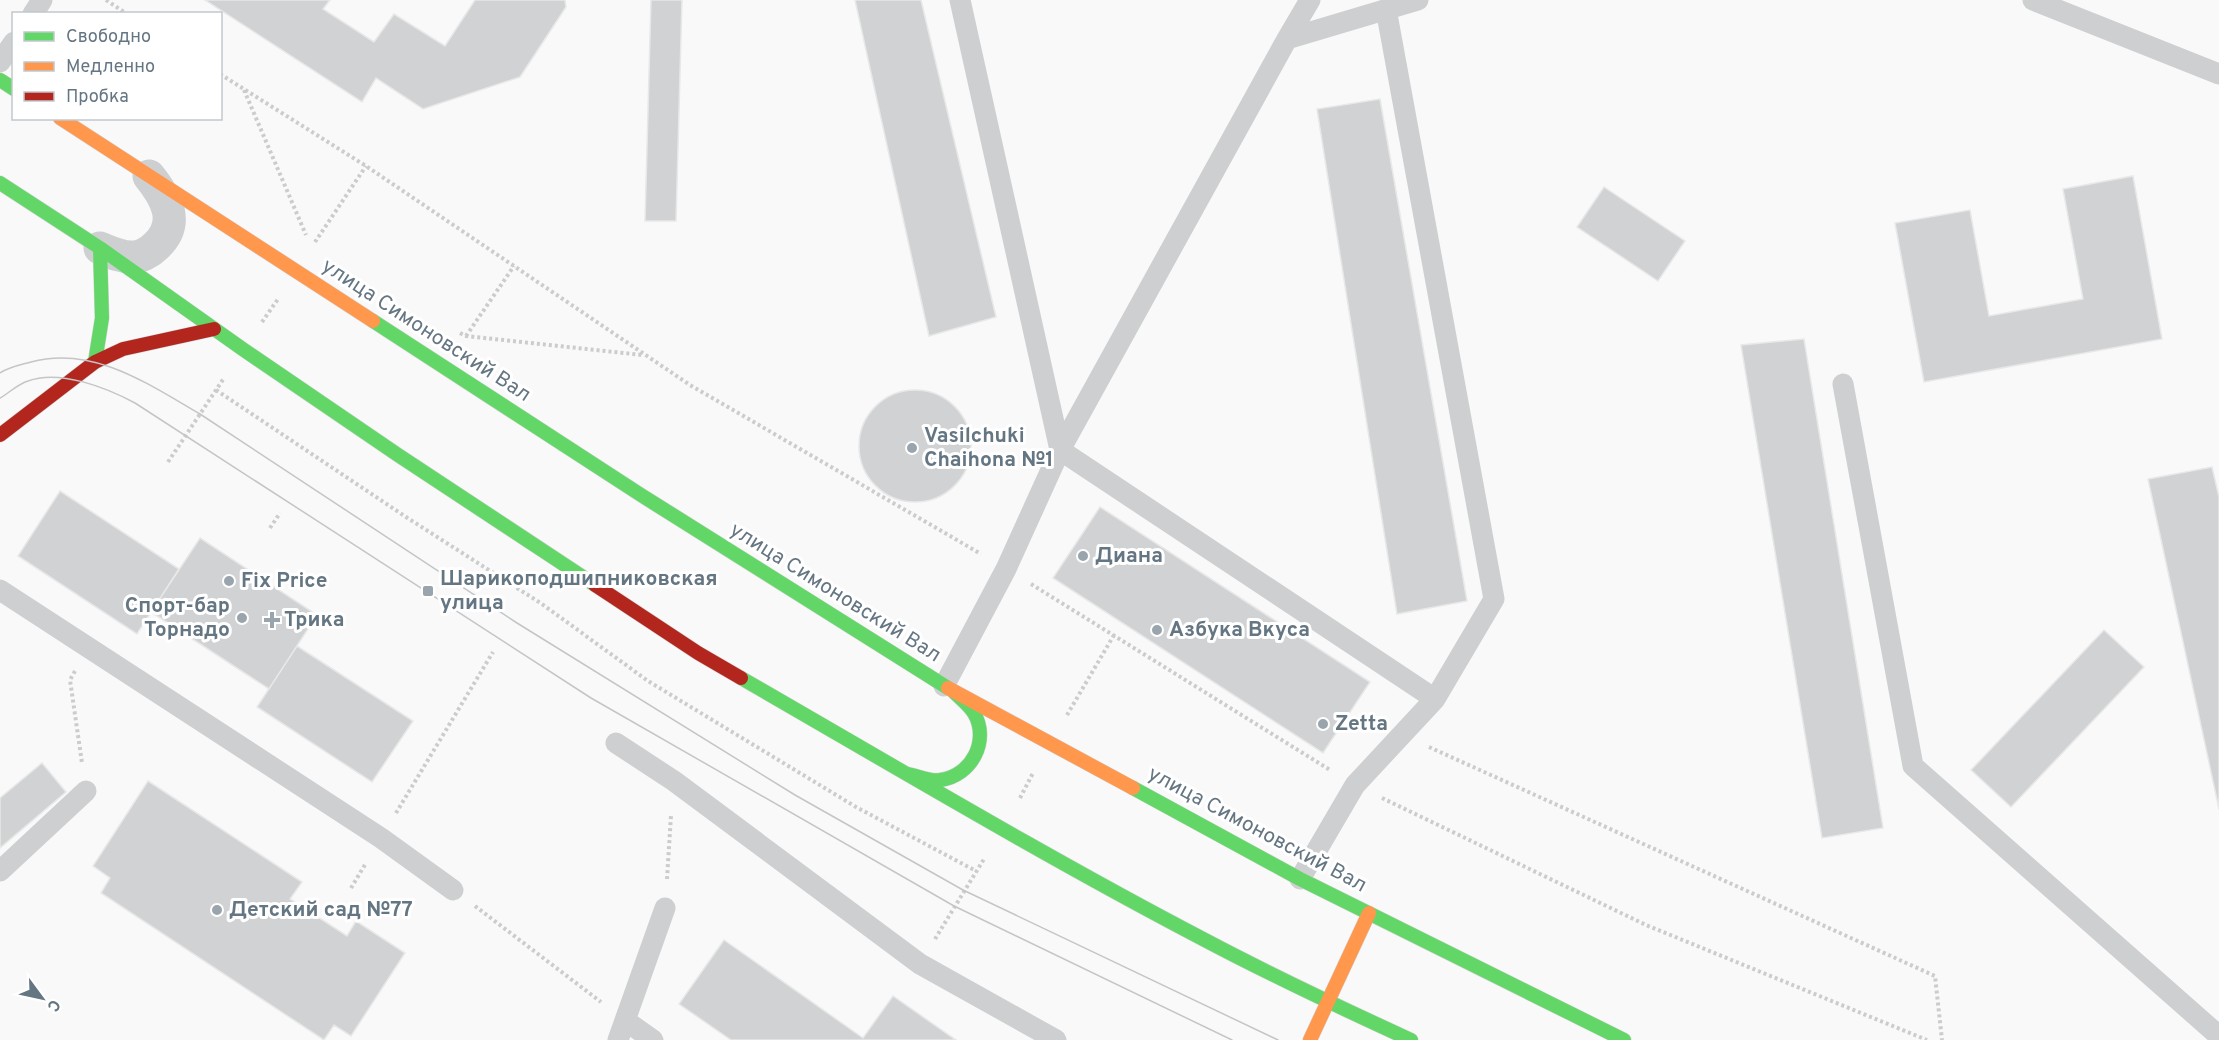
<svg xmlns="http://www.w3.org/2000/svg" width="2219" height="1040" viewBox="0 0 2219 1040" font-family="Overpass,sans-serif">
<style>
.building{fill:#d0d2d3;stroke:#e8e8e8;stroke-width:1.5}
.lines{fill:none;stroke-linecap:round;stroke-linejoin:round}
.fast-casing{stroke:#d5d6d7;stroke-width:15}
.slow-casing{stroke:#d5d6d7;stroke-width:15}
.jam-casing{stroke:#d5d6d7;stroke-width:15}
.path{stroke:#cbcccd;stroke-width:4;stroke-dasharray:3 3;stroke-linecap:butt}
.lane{stroke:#cecfd0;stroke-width:21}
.street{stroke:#cecfd0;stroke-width:33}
.fast{stroke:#63d668;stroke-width:14}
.slow{stroke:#ff974d;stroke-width:14}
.jam{stroke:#b3261e;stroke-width:14}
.tram{stroke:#c3c5c6;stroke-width:1.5}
.poi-dot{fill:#99a4ac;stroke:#fff;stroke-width:2}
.labels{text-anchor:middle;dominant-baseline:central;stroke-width:6;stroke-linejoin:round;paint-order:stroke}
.street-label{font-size:21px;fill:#657683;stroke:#fff}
.poi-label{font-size:21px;font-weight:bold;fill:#657683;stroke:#fff;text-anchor:start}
</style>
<rect width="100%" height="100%" fill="#f9f9f9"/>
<!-- building -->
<path class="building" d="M205 0H330L323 9 374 42 394 14 445 46 475 0H565L566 7 520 77 423 109 376 78 362 102Z
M651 0H682L676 221H645Z
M855 0H921L996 317 929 336Z
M1380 99 1467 601 1397 614 1317 109Z
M2133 176 2162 339 1924 382 1895 223 1970 210 1989 316 2083 299 2063 189Z
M1604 187 1685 241 1658 281 1577 227Z
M1804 339 1883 828 1822 838 1741 345Z
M859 446a56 56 0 1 1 112 0a56 56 0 1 1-112 0Z
M2212 467 2219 497V809L2148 479Z
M60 491 179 569 137 634 18 556Z
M1100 507 1370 682 1323 753 1053 578Z
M200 538 317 615 269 689 151 612Z
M2104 630 2144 667 2011 807 1971 770Z
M297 646 413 721 372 782 257 707Z
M42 763 66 792 0 848V798Z
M148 781 302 882 290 899 347 936 356 921 405 953 351 1036 334 1025 324 1040 101 893 110 878 93 866Z
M724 940 863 1038 893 996 956 1040H731L679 1004Z"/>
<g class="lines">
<defs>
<path id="fast" d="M0 80 14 89
M0 183 100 248 244 350 398 455 595 585
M373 321 641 495 948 688
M95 362 102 318 100 248
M741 678C894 766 1046 857 1203 939 1271 975 1341 1008 1411 1040
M908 774C918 776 931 782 940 780 972 776 990 740 974 713 969 705 960 698 954 692
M1133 788 1300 879 1624 1040"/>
<path id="slow" d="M60 118 373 321
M948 688 1133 788
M1310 1040 1369 913"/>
<path id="jam" d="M0 435 95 362 123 349 214 329
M595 585 698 653 741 678"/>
</defs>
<!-- fast casing -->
<use href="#fast" class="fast-casing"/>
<!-- slow casing -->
<use href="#slow" class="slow-casing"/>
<!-- jam casing -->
<use href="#jam" class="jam-casing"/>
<!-- path -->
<path class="path" d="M106 0 127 14
M220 74 366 166 690 385 981 554
M244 90 306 235
M315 242 366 166
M262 322 278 299
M460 333 466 336 642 355
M466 336 514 266
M216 390 406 517 542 604 648 681 856 807 976 871
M168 462 224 378
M270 528 280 513
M1031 584 1330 770
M75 671 70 680 82 763
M1067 715 1114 635
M1429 747 1935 976 1942 1040
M1020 798 1033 773
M1382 798 1646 925 1927 1040
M396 813 493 652
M667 879 671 815
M351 888 366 863
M475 906 601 1002
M935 939 984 859"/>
<!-- lane -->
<path class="lane" d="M2033 0 2219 74
M1386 9 1494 599 1435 699
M33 14 42 0
M1287 39 1310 0
M0 62 14 42
M1843 384 1913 766 2219 1036
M0 590 381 838 453 890
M944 686 1006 569 1060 450 960 0
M616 743 674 781 920 964 1056 1040
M0 871 86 791
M1300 879 1355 785 1435 699 1060 450 1287 39 1418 0
M626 1021 653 1040
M618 1040 665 908"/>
<!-- street -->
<path class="street" d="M100 248C110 252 120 257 131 257 140 258 150 252 156 246 181 223 166 197 149 176"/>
<!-- fast -->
<use href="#fast" class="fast"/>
<!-- slow -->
<use href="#slow" class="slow"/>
<!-- jam -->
<use href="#jam" class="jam"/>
<!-- tram -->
<path class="tram" d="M0 373C9 367 20 365 31 362 93 345 148 384 200 414L517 623 795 795 963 890 1278 1040
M0 398C9 393 18 384 28 381 60 369 107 388 135 403L591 698 954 906 1232 1040"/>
</g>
<!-- markers -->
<g class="poi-dot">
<circle cx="912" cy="448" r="6"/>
<circle cx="1083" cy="556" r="6"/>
<circle cx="229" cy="581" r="6"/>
<rect x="422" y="585" width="12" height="12" rx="3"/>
<circle cx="242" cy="618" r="6"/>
<path d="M269 611h6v6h6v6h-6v6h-6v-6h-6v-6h6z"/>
<circle cx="1157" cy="630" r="6"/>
<circle cx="1323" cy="724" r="6"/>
<circle cx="217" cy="910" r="6"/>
</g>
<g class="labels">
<!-- street labels -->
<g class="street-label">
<text transform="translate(426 331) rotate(33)">улица Симоновский Вал</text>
<text transform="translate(835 593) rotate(32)">улица Симоновский Вал</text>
<text transform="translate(1257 830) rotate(28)">улица Симоновский Вал</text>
</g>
<!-- poi labels -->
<g class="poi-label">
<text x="924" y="436">Vasilchuki<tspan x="924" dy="24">Chaihona №1</tspan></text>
<text x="1095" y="556">Диана</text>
<text x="440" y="579">Шарикоподшипниковская<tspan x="440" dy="24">улица</tspan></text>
<text x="241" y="581">Fix Price</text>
<text x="230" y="606" text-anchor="end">Спорт-бар<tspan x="230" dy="24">Торнадо</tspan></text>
<text x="284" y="620">Трика</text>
<text x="1169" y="630">Азбука Вкуса</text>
<text x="1335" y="724">Zetta</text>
<text x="229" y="910">Детский сад №77</text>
</g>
</g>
<!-- legend -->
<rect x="12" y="12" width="210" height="108" fill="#ffffff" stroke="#c1c8cd" stroke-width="1.5"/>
<rect x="24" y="32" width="30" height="9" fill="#63d668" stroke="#c1c8cd" stroke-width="1.5"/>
<text x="66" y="42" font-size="18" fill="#657683">Свободно</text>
<rect x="24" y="62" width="30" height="9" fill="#ff974d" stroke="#c1c8cd" stroke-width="1.5"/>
<text x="66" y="72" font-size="18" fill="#657683">Медленно</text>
<rect x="24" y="92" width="30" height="9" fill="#b3261e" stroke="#c1c8cd" stroke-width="1.5"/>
<text x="66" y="102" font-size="18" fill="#657683">Пробка</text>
<!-- north arrow -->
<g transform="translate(42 998) rotate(123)" stroke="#ffffff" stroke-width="4.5" paint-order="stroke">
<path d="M0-4.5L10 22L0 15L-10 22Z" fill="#657683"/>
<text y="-9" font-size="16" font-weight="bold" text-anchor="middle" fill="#657683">С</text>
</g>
</svg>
